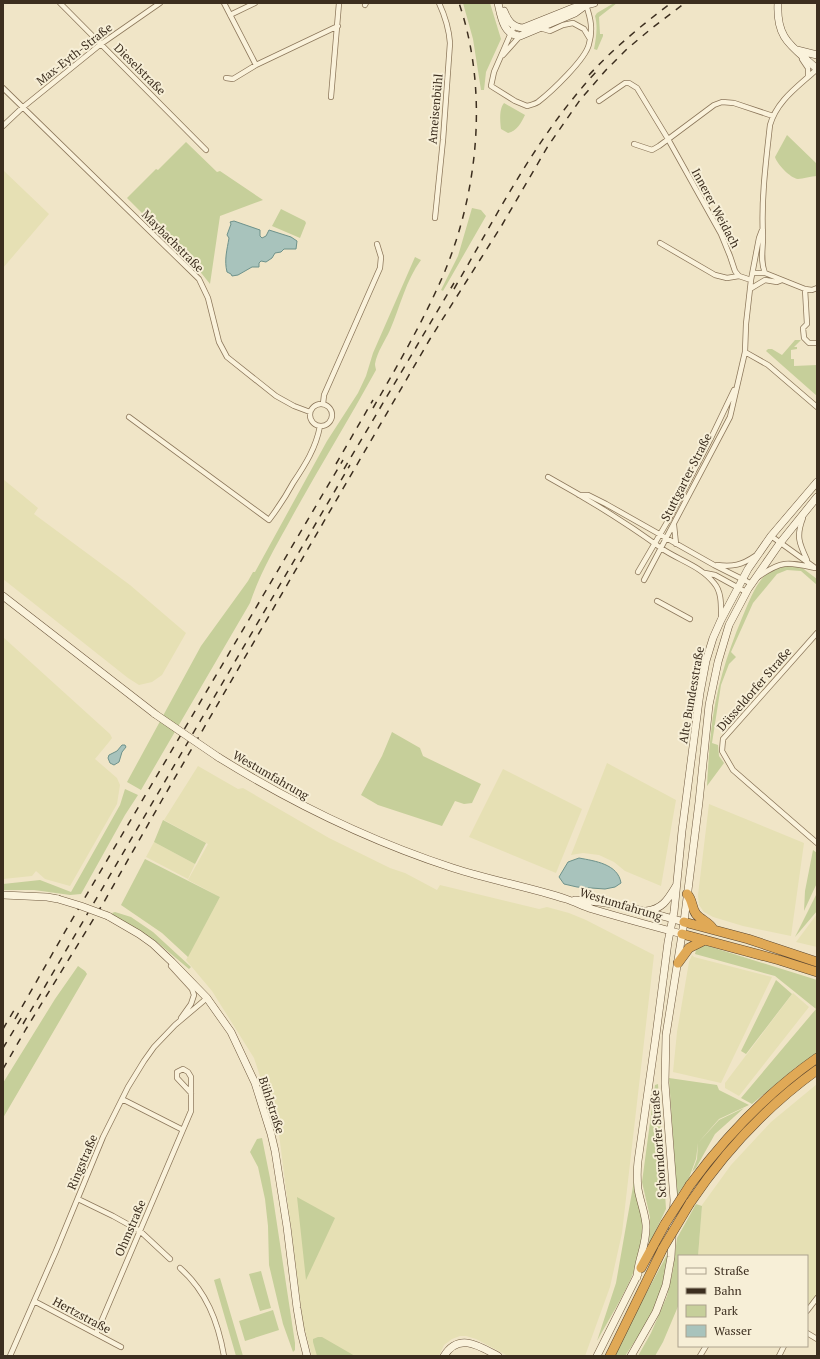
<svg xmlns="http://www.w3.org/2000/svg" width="820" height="1359" viewBox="0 0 820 1359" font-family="'PT Serif',serif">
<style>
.farmland{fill:#e6e0b4}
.green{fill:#c6cf9a}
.water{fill:#a8c3bc;stroke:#6e928b}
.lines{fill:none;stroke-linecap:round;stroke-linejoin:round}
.street-casing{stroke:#8c775b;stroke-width:6}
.secondary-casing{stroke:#6e583e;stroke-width:8}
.highway-casing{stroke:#5a452f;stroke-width:10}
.street{stroke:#faf2db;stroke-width:4.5}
.secondary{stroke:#faf2db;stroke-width:7}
.highway{stroke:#e0a956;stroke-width:9}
.rail{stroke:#3c2e1f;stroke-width:1.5;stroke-dasharray:7 7;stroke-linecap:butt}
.secondary-bridge-casing{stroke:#6e583e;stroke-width:8;stroke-linecap:butt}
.highway-bridge-casing{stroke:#5a452f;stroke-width:10;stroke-linecap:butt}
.secondary-bridge{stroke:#faf2db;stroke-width:7}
.highway-bridge{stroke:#e0a956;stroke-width:9}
.labels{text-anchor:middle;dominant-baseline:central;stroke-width:4;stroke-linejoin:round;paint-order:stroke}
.street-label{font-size:12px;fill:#3c2e1f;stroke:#f7efd7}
</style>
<rect width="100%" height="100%" fill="#f0e5c7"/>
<!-- farmland -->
<path class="farmland" d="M3 170 49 214 3 268Z
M3 479 38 508 34 514 130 585 186 633 162 675 152 682 139 685 128 678 3 579Z
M3 637 110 734 112 738 109 742 95 759 117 778 120 785 117 804 70 886 45 879 36 871 32 876 3 879Z
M607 763 676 800 661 886 625 871 614 862 599 855 583 853 571 855Z
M198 766 238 789 243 788 329 838 390 868 405 873 437 890 440 885 539 909 547 907 569 913 586 920 654 955 622 1233 610 1287 585 1356H508L476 1339 466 1336H460L452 1339 444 1345 439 1356H312L303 1323 279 1134 254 1058 212 991 186 960 220 897 188 880 208 844 164 820Z
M503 769 582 809 556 873 469 837Z
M709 804 804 843 791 936 743 926 713 917 704 912 699 905 698 895Z
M154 842 195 864 188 879 146 857Z
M817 914V947L796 942Z
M692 955 694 957 772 977 721 1083 673 1072 677 1032 689 962Z
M793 993 809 1007 739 1096 725 1088V1083Z
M817 1084V1296L807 1310V1256H699L698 1255 702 1205 731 1165 771 1122Z"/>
<!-- green -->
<path class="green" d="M463 3H490L501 39 486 72 484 90H481L473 39Z
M614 3H617L599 17 600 34H603V36L597 50 594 49C596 38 598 27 595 16L597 13Z
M504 103 525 115C521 123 517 131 508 133L501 129C500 121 499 109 504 103Z
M787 135 817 164V176C811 176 803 179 798 179 790 178 777 164 775 157Z
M186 142 217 172 220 171 263 200 220 216 210 284C186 252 155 227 127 198L156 169 158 170Z
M472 208 481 210 486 216 443 291 441 290 458 256Z
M281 209 305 221 306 223 300 238 272 226Z
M415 257 421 260C406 280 400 307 390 330 385 341 377 352 375 364 375 366 376 369 376 370 347 423 315 474 287 526 273 551 259 576 250 603L141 790 127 782 201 646 248 581 253 572H255L327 441 358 393 366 376 373 353Z
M795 340H801L794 347H797V349L791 350V359H794V366L817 365V396L766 351 768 349H772L782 355Z
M790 565 801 567 817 579V585L801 571 787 570 777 574 753 603 731 652 736 657 729 664 721 685 712 743 718 745 719 756 724 763 707 786C708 768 709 750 711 732 715 692 727 654 742 618 749 602 756 581 770 571 775 566 783 566 790 565Z
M392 732 420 748 423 756 481 784 472 803 464 804 455 801 442 826 378 805 361 795 382 756Z
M125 789 138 795 125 815 81 894 70 895 34 890H3V884L40 880 71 892 120 805Z
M163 820 206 843 195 864 154 842Z
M813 850 817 853V883L804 911 805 891Z
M145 859 220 897 188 957 162 933 121 905Z
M817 893V911L795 937Z
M115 912 131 917 153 932 191 967 189 969 158 943 131 925 114 916 112 913Z
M705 945 817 980V1053L795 1068 752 1104 741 1098 816 1009 775 976 695 954 697 946Z
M78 966 85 971 87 974 3 1118V1083L55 999Z
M776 980 792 994 746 1054 741 1051Z
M669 1078 717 1085 719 1090 749 1105 719 1119 698 1143 696 1159 689 1178 677 1195Z
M658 1084 666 1209 649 1245 650 1217 642 1182 655 1085Z
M744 1108 715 1134 696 1168 692 1172 697 1159 698 1143 719 1120Z
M262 1138 270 1178 295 1343V1350L293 1352 283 1324 269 1265 268 1226 265 1199 258 1167 250 1152 257 1139Z
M635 1175C637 1192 643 1209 644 1226 645 1264 615 1308 597 1341L616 1283Z
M297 1197 335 1218 306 1280Z
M696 1204 702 1206 698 1256H679V1304L663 1342 655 1356H638L651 1333 667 1296 673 1270 677 1238Z
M669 1251 662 1286 649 1320 625 1356H615L634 1316Z
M261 1271 271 1308 260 1311 249 1274Z
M220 1278 243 1356H236L214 1280Z
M273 1310 279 1330 245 1341 239 1321Z
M318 1337H322L355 1356H317L313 1342V1339Z"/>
<!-- water -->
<path class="water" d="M234 221 260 230V236L262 238 266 236 269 230 291 237 297 241 296 249H284L281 252 275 253 272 258 266 262 261 261 259 263V267H252L238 275 232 276 231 274 227 272C224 260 227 250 229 238L227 235 231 224 230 222Z
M122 745H125L126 747 122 752 119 762 114 765 110 763 108 758 109 755 117 751Z
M579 858C595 861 618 864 621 883L615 887 605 889 577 887 564 884 559 877 568 862Z"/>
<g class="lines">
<defs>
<path id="street" d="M60 3 206 150
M224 3 256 65
M365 5 366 3
M230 15 255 3
M514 26 494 72 491 86 515 101 527 106C531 105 535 104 538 102 551 92 586 59 589 44 593 30 591 19 586 5
M540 28 550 31 563 25 573 23 584 29 590 39
M503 55 520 36
M802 59 808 68V77
M226 78 233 79 256 65 338 26
M3 88 199 279 208 298 219 342 227 357 276 396 294 406 310 412
M331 97 339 3
M599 101 625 83H629L637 88 668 139 721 234 730 256 735 271 739 276 751 280
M3 126 22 108 101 44 160 3
M634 144 652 150 659 146 714 105 722 102 734 103 773 116
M435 218 443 140 450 43C449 29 445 16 439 3
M660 243 715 275 727 278 739 276
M753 273H765L805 289 812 290 817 288
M765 273C760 261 763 249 763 236 761 199 766 161 770 125 777 100 799 86 817 69
M750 289 765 280 777 282 782 280
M805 289 807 324 803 328 804 338 809 343H817
M745 352 768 365 817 407
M310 415a11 11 0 1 1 22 0a11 11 0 1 1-22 0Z
M323 404 324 395 380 268 381 257 377 244
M129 417 269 520C278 508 286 496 293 483 305 465 316 448 320 426
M548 477C586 498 625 522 661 548 678 560 701 566 714 583 722 592 721 606 721 618
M579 495H588L606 504 714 565 752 584
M803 518C796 536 799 543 807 560
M674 525 676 544
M771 536 814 567
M717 565C733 567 742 565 755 556
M638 572 669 519 711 438 734 390
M705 573 715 575 746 592
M758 577C782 560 788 562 815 568
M644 580 730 417 745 352 746 324 751 280 759 238 762 230
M657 601 690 619
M817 633 723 739 722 751 733 770 817 843
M171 966 192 989 194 995 191 1004 181 1018
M122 1099 183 1130
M78 1199 113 1216 140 1231 170 1259
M180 1268C206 1291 218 1321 224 1356
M34 1301 121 1347
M807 1311 817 1298
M807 1333 817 1339
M96 1334 191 1111V1077L188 1072 183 1069 177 1072V1078L191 1093
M10 1356 56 1251 103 1137 128 1087 144 1061 154 1047 175 1025 207 998
M700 1356 706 1346
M779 1356 784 1346"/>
<path id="secondary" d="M498 3C501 16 503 35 520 36L575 13 586 5
M778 3C776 40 792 46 817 69
M504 11C508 21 512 27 523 28L573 8 594 3
M797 50 817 55
M3 596 155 714
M218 757C292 803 370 841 453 868 490 880 529 887 566 899 575 902 583 906 592 909 622 918 652 926 682 934
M3 895 47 897 58 899
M575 900C612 901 648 912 684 922
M646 911C663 909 668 899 676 886
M108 916 139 934 153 944 172 962 207 998 231 1032 255 1083 271 1134 275 1151 287 1227 297 1308 301 1332 307 1356
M637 1277C638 1259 647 1244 646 1225 645 1213 640 1201 638 1189 637 1179 637 1170 638 1161L656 1035 668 942 674 912 682 831 692 754 700 693 706 661 713 638 721 620 748 569 771 536 817 482
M444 1356C459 1332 479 1346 498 1356
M597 1356 638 1274
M631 1356 656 1312 666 1285 671 1257 674 1200 665 1083 666 1035 684 922 699 802 709 705 718 662 729 625 748 589 780 543 817 497"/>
<path id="highway" d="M687 894C693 900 691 907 696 914 701 920 709 922 713 929
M684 922 748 939 817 962
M682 934 779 960 817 972
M678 963 689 948 705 940
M690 1185C726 1136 767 1093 817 1058
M690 1203C725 1151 767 1106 817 1070
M641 1268 665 1224
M610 1356 663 1248"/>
</defs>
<!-- street casing -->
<use href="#street" class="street-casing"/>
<!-- secondary casing -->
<use href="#secondary" class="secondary-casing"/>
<!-- highway casing -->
<use href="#highway" class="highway-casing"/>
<!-- street -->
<use href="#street" class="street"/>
<!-- secondary -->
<use href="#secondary" class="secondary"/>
<!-- highway -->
<use href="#highway" class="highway"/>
<!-- rail -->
<path class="rail" d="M589 75C614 48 642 25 671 3
M454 289C497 215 537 135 596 72
M373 408C399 363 425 318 445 271 479 188 488 88 459 3
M336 464 373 400
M344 469 454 283
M15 1019 70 923 343 460
M23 1024 350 465
M3 1029 16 1007
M3 1048 23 1015
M3 1069 26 1029 104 902 162 800 430 339 502 225 548 146 580 100 606 70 627 49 652 28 685 3"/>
<defs>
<path id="secondary-bridge" d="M155 714 218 757
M58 899 81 906 108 916"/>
<path id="highway-bridge" d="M665 1224 690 1185
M663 1248 690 1203"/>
</defs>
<!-- secondary-bridge casing -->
<use href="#secondary-bridge" class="secondary-bridge-casing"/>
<!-- highway-bridge casing -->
<use href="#highway-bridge" class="highway-bridge-casing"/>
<!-- secondary-bridge -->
<use href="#secondary-bridge" class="secondary-bridge"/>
<!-- highway-bridge -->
<use href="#highway-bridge" class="highway-bridge"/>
</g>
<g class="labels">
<!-- street labels -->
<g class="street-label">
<text transform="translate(74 54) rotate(-38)">Max-Eyth-Straße</text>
<text transform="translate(140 69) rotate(45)">Dieselstraße</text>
<text transform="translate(435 109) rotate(-85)">Ameisenbühl</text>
<text transform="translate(716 208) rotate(62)">Innerer Weidach</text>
<text transform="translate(173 241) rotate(45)">Maybachstraße</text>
<text transform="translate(686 477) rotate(-63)">Stuttgarter Straße</text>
<text transform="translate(754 689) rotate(-49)">Düsseldorfer Straße</text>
<text transform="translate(691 695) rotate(-80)">Alte Bundesstraße</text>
<text transform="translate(271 775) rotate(30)">Westumfahrung</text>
<text transform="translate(621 904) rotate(17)">Westumfahrung</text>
<text transform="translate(272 1105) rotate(72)">Bühlstraße</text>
<text transform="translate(658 1144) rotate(-94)">Schorndorfer Straße</text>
<text transform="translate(82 1162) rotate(-67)">Ringstraße</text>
<text transform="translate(130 1228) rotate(-67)">Ohmstraße</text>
<text transform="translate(82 1315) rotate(28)">Hertzstraße</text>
</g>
</g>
<!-- border -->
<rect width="820" height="1359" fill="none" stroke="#3c2e1f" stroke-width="8"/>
<!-- legend -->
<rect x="678" y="1255" width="130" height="92" fill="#f7efd7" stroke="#aca28d"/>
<rect x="686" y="1268" width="20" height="6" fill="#faf2db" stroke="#aca28d"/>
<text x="714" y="1275" font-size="12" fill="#3c2e1f">Straße</text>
<rect x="686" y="1288" width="20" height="6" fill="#3c2e1f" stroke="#aca28d"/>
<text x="714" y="1295" font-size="12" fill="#3c2e1f">Bahn</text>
<rect x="686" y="1305" width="20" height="12" fill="#c6cf9a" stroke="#aca28d"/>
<text x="714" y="1315" font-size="12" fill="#3c2e1f">Park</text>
<rect x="686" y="1325" width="20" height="12" fill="#a8c3bc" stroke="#aca28d"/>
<text x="714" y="1335" font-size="12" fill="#3c2e1f">Wasser</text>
</svg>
